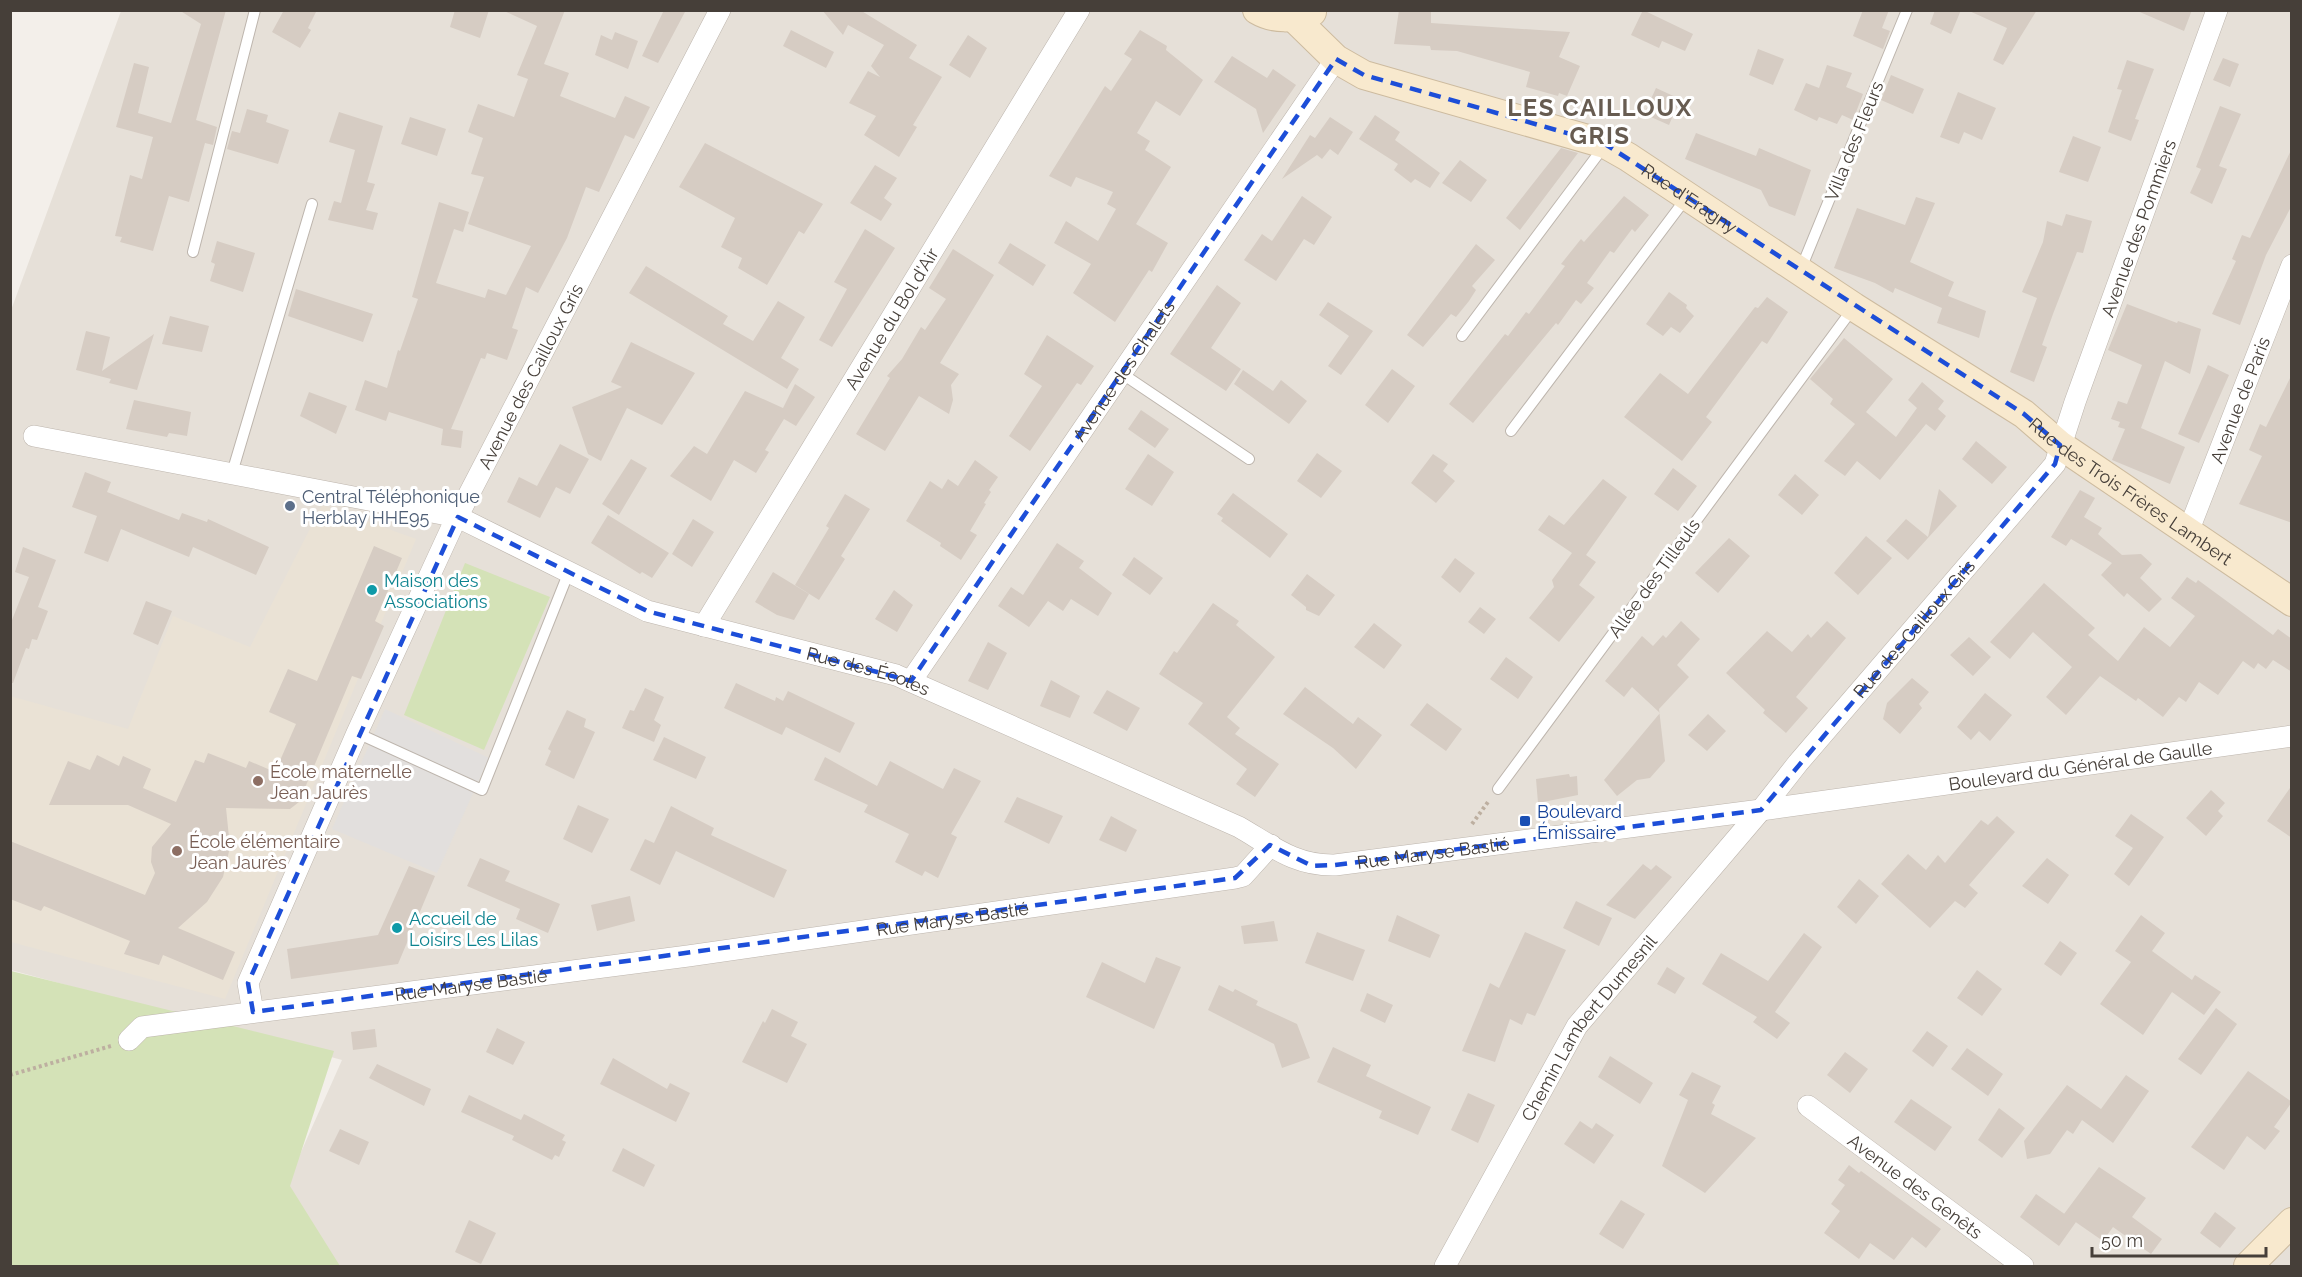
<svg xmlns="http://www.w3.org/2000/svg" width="2302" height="1277" viewBox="0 0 2302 1277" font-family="Raleway,sans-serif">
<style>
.residential{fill:#e6e0d8}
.education{fill:#eae2d5}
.green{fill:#d4e2b7}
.parking{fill:#e2dfdd}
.building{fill:#d6ccc3}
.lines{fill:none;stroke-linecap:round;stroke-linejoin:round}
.lane-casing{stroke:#bdb5ad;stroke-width:12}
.street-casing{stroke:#bdb5ad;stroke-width:22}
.secondary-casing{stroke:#cdbb9f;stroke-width:30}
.path{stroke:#bdafa0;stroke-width:4;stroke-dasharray:3 3;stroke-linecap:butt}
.lane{stroke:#fff;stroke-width:10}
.street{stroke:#fff;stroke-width:21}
.secondary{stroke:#f8e9ce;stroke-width:28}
.marked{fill:none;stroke:#1d4ed8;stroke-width:4.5;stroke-dasharray:12 8;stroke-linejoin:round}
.service-dot{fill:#5c6f8a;stroke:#fff;stroke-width:2}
.culture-dot{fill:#0f9aa8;stroke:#fff;stroke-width:2}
.education-dot{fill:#8d6e63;stroke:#fff;stroke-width:2}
.transit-dot{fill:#1a4fb4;stroke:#fff;stroke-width:2}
.labels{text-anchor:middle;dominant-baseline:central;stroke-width:6;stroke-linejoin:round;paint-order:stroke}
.street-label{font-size:18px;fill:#463f39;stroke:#fff}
.service-label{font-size:18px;fill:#4e5e75;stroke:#fff;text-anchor:start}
.culture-label{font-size:18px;fill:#0d838f;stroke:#fff;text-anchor:start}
.education-label{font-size:18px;fill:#785e54;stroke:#fff;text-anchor:start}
.transit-label{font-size:18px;fill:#164399;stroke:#fff;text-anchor:start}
.district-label{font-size:24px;font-weight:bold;letter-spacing:1.5px;fill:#675c51;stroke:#fff}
</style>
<rect width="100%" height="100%" fill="#f3efea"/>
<!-- residential -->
<path class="residential" d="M121 11H2291V1266H334L285 1188 342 1060 11 970 10 313Z"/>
<!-- education -->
<path class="education" d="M322 505 416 539 225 999 11 942 10 696 128 729 173 616 250 647Z"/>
<!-- green -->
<path class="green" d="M465 563 550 597 484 750 404 715Z
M11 971 334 1051 290 1186 340 1266H11Z"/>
<!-- parking -->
<path class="parking" d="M385 709 489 758 437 873 332 829Z"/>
<!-- building -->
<path class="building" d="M179 10H226L196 120 217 127 213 145 205 143 189 202 169 196 153 251 120 242 122 237 115 236 130 175 142 179 153 137 116 127 134 63 149 67 138 113 171 123 201 24Z
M284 10H317L308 28 311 30 300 48 272 32Z
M455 10H489L480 38 450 27Z
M502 10H565L544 64 569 73 560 96 615 118 625 96 650 107 634 139 625 135 599 192 586 187 567 238 538 293 526 287 512 328 518 330 507 360 487 353 485 359 481 358 451 429 463 431 461 448 441 445 443 429 389 412 386 421 355 410 365 380 387 388 398 350 400 351 418 299 412 297 439 202 469 212 463 232 454 229 436 283 485 298 488 289 506 295 531 246 468 224 484 177 471 174 483 138 468 132 478 104 514 117 528 79 517 75 537 26Z
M664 10H686L658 63 642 56Z
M822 10H860L917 45 909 58 942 77 913 125 917 127 899 157 864 135 876 116 849 103 868 71 880 77 871 66 884 45 848 25 843 35Z
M1399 10H1431V23L1570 32 1559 57 1580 66 1567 96 1559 93 1558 96 1526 87 1530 72 1457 51 1431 50 1430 46 1394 44Z
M1643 10 1693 34 1685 51 1662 41 1659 48 1631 35Z
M1863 10H1889L1882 28 1890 31 1883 49 1853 36Z
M1935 10H1961L1951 34 1930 24Z
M1967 10H2037L2003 65 1993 60 2007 28Z
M2135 10H2192L2184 31Z
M791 30 834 52 826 68 783 46Z
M1140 30 1167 46 1166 50 1203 80 1180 116 1156 101 1137 133 1150 141 1145 150 1171 167 1136 224 1168 243 1152 272 1149 270 1115 322 1073 293 1091 264 1054 243 1066 221 1098 241 1116 209 1107 204 1113 192 1076 177 1071 187 1049 176 1105 86 1111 91 1132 59 1124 54Z
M615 32 638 41 628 69 595 55 601 35 612 40Z
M968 35 987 48 970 78 949 65Z
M1758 49 1784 59 1773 85 1749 75Z
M1232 56 1267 78 1273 69 1296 85 1263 133 1256 109 1214 82Z
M2223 58 2239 64 2230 87 2213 80Z
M2127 60 2154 69 2135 119 2139 120 2131 141 2108 132 2122 90 2117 89Z
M1827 65 1852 73 1846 87 1863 94 1853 120 1842 115 1837 124 1819 117 1817 121 1794 110 1806 83 1819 88Z
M1891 75 1924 89 1913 114 1881 100Z
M1656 88 1680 99 1669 125 1644 114Z
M1958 92 1996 108 1982 140 1964 132 1959 144 1940 137Z
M2220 106 2241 114 2219 166 2227 169 2212 204 2190 193 2201 169 2196 167Z
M247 109 268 115 266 122 289 130 278 164 227 149 232 131 240 133Z
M339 112 383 126 367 182 375 184 366 210 378 213 373 230 328 220 334 201 341 203 355 150 329 142Z
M1375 115 1400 132 1395 140 1440 173 1430 188 1415 179 1411 183 1394 170 1398 164 1359 139Z
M410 117 446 129 437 156 401 144Z
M1330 117 1353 132 1338 155 1330 149 1322 159 1317 155 1282 179 1310 135 1315 138Z
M1696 133 1756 156 1759 148 1811 170 1795 216 1769 206 1761 190 1685 159Z
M2073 136 2101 147 2088 182 2059 172Z
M705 143 823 204 804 234 799 231 767 285 738 268 742 258 721 247 735 218 679 187Z
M1561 148 1578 153 1520 230 1506 218Z
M2292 148V205L2266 255 2240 325 2212 314 2236 261 2232 259 2242 235 2250 238Z
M1460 160 1487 180 1471 202 1442 183Z
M875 165 897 178 884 198 892 204 881 221 850 203Z
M1302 196 1332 217 1314 245 1304 239 1276 281 1244 260 1262 234 1272 241Z
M1624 196 1649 215 1635 232 1632 229 1614 253 1610 251 1587 283 1594 288 1581 304 1576 300 1558 325 1556 323 1473 423 1449 404 1505 334 1508 336 1526 312 1529 314 1565 266 1561 264 1581 239 1584 242Z
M1916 197 1935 203 1910 262 1954 282 1948 296 1986 311 1979 338 1937 323 1942 308 1895 288 1893 293 1875 283 1834 268 1857 208 1905 225Z
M2066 214 2092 221 2083 253 2077 252 2053 314 2042 345 2047 347 2034 382 2010 372 2037 298 2022 292 2043 242 2047 221 2062 226Z
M865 229 895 248 832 347 819 340 847 289 834 282Z
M217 241 255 253 243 292 210 281 215 264 211 262Z
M1010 243 1046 265 1033 286 998 263Z
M1476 244 1495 260 1472 286 1476 290 1469 301 1456 317 1451 314 1423 347 1407 335Z
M953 249 994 275 940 363 959 374 951 385 953 400 949 414 919 396 885 451 856 434 890 378 887 376 902 359 921 327 925 330 946 299 929 288Z
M646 266 728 316 723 324 753 341 778 301 805 317 781 358 799 369 787 389 629 293Z
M1217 285 1241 303 1211 348 1241 369 1226 391 1170 354Z
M296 289 373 314 363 342 288 316Z
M1669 292 1687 305 1686 308 1694 316 1680 333 1671 327 1663 336 1646 324Z
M1767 297 1788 312 1767 344 1762 341 1706 417 1712 422 1682 461 1624 417 1660 373 1688 394 1755 307 1758 308Z
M1328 302 1373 331 1341 375 1328 366 1349 336 1319 315Z
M2127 304 2177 323 2178 321 2201 329 2190 374 2165 361 2141 428 2185 447 2170 484 2112 460 2125 429 2118 427 2120 422 2111 419 2118 401 2127 404 2142 365 2108 350Z
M170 316 209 326 202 352 162 344Z
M86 331 110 337 102 371 154 334 137 390 109 383 111 379 76 370Z
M1047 335 1094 366 1081 385 1077 383 1030 451 1009 436 1042 386 1024 374Z
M1844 338 1893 379 1866 412 1896 437 1917 408 1908 400 1922 382 1944 401 1938 409 1946 416 1935 431 1926 424 1880 480 1857 461 1845 476 1824 461 1855 424 1830 404 1833 399 1810 379Z
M631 342 695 373 662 425 627 408 601 461 588 454 572 407 622 387 611 382Z
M2208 365 2229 375 2199 443 2178 434Z
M1392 369 1415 386 1388 423 1365 405Z
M1243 370 1273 391 1281 380 1307 401 1289 424 1234 384Z
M2292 374V523L2239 504 2262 456 2249 450 2260 424 2266 427Z
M795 384 815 397 796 426 784 419 765 450 769 452 756 473 734 460 711 501 670 476 694 446 707 454 745 391 783 408Z
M309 392 347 406 336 434 300 416Z
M134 400 191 412 187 436 169 433 167 437 126 429Z
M1141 410 1169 429 1155 448 1128 429Z
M1976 441 2007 467 1992 484 1962 459Z
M560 444 589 459 570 494 556 487 540 518 507 502 519 477 537 486Z
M1317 453 1342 471 1321 498 1297 481Z
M1148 454 1174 472 1152 506 1125 489Z
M1433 454 1448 464 1443 471 1455 481 1436 503 1411 483Z
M631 459 647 468 619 515 602 504Z
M975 460 998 477 989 490 991 492 984 503 986 504 970 531 977 535 961 560 940 546 941 543 906 521 930 481 942 489 948 479 958 486Z
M1673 468 1697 486 1678 511 1654 494Z
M85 472 111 482 107 492 179 520 182 513 207 522 208 519 269 547 256 575 193 547 189 557 121 529 108 562 84 553 97 516 72 507Z
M1795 474 1819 495 1802 515 1778 495Z
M1603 479 1627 497 1586 555 1596 562 1579 585 1595 597 1559 642 1529 618 1554 587 1552 580 1572 553 1538 530 1549 515 1564 525Z
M1939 489 1957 506 1908 560 1886 541 1906 519 1928 537Z
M2080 490 2095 498 2084 517 2102 528 2098 534 2122 555 2141 554 2152 564 2140 578 2162 599 2149 612 2127 593 2124 597 2101 575 2112 563 2071 539 2066 546 2051 537Z
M1233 493 1288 534 1270 558 1221 521 1223 518 1217 514Z
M845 494 870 509 841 556 845 559 819 600 795 585 829 528 826 526Z
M608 515 669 553 652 578 642 572 640 574 591 543Z
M693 519 714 532 692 567 672 554Z
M1866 536 1892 558 1858 595 1834 573Z
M1729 538 1750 556 1718 593 1695 573Z
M1057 543 1084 561 1079 568 1112 593 1098 616 1071 599 1063 611 1048 601 1029 627 998 606 1011 587 1023 595Z
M374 546 402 558 375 621 384 626 361 679 352 676 299 802 290 809 226 808 230 847 223 877 207 902 178 928 235 952 223 980 163 955 159 965 124 954 130 941 44 906 41 911 10 899V841L145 895 155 873 151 862 152 847 171 824 128 805H49L68 761 90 770 97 755 119 766 123 756 151 769 143 788 176 802 195 760 204 763 208 753 246 768 249 761 275 772 296 724 269 712 288 669 317 681Z
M23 547 56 560 38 607 48 611 37 640 32 639 29 649 26 648 13 683H10V625L29 577 15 572Z
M1134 557 1163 578 1150 595 1122 575Z
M1455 558 1475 573 1460 593 1441 577Z
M773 572 809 594 794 620 777 615 755 602Z
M1307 574 1335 595 1319 616 1306 610V607L1291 595Z
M2187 577 2196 583 2198 580 2273 635 2278 629 2292 639V672L2273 660 2266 669 2258 663 2254 669 2243 661 2218 695 2199 682 2186 702 2179 697 2163 717 2138 698 2136 701 2100 676 2066 715 2046 697 2072 667 2033 632 2010 659 1990 642 2044 583 2095 628 2088 635 2118 661 2144 627 2170 647 2195 616 2171 598Z
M894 590 913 605 897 632 875 619Z
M146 601 172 611 158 645 133 634Z
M1213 603 1239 621 1236 625 1275 657 1227 717 1240 728 1235 734 1279 764 1255 797 1236 784 1247 769 1188 724 1203 703 1159 674 1174 651 1177 653Z
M1480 607 1496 619 1484 634 1468 622Z
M1681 621 1700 639 1677 665 1689 677 1659 709 1665 761 1650 778 1637 780 1617 796 1604 780 1660 713 1632 687 1624 697 1605 681 1642 636 1653 646 1663 635 1666 638Z
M1827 621 1846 638 1796 697 1808 708 1786 733 1763 713 1765 710 1726 673 1767 631 1792 652 1808 634 1811 638Z
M1374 623 1402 645 1384 669 1354 647Z
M1969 637 1991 657 1973 676 1950 655Z
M988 642 1007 653 988 690 968 681Z
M1506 657 1533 677 1518 699 1490 679Z
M1912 678 1929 692 1919 704 1922 708 1900 734 1883 719 1887 703Z
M1051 680 1080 696 1070 718 1040 706Z
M736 683 775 701 776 697 783 701 788 691 855 723 840 753 786 727 782 735 724 708Z
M1305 687 1353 724 1358 717 1382 735 1356 769 1333 748 1283 714Z
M645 688 664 697 654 720 661 725 654 742 622 728 630 710 634 711Z
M1107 690 1140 708 1127 731 1093 713Z
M1985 693 2012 715 1990 741 1979 731 1971 740 1957 727Z
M1427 703 1462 729 1446 751 1410 725Z
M567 710 586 719 584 727 595 732 574 779 545 765 551 751 548 749Z
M1708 714 1726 731 1707 751 1688 735Z
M664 737 706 757 696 779 653 760Z
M825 757 877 786 890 761 943 789 954 768 981 781 951 834 957 837 938 878 925 871 922 876 895 862 909 834 864 812 868 805 814 780Z
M1569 774 1570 777 1577 776 1578 795 1538 803 1536 779Z
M2292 785V838L2267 821Z
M2211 790 2225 803 2218 811 2223 816 2206 836 2186 818Z
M1017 797 1063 816 1049 844 1004 822Z
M578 805 609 819 592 853 563 839Z
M671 806 714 828 711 835 787 870 774 898 676 851 660 885 630 870 645 839 654 843Z
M2131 814 2164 837 2129 886 2114 874 2133 848 2115 836Z
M1111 816 1137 830 1126 852 1099 840Z
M1997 816 2015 832 1969 885 1978 893 1965 908 1955 901 1930 928 1881 884 1908 854 1926 870 1938 855 1945 863 1981 820 1988 825Z
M480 858 510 871 505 881 560 904 548 933 516 919 520 909 467 886Z
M2047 858 2069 875 2048 904 2022 886Z
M1643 864 1651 870 1656 865 1672 877 1635 919 1606 905Z
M409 866 435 876 398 964 291 979 287 949 378 935Z
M1859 879 1879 896 1856 924 1837 907Z
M630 896 635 921 597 931 591 905Z
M1576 901 1612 918 1599 946 1563 928Z
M1397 915 1440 935 1430 958 1388 941Z
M2141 915 2165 933 2152 951 2192 980 2195 975 2221 992 2204 1015 2172 992 2143 1035 2100 1004 2131 962 2115 951Z
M1274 921 1278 941 1244 944 1241 926Z
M1317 932 1365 950 1353 981 1305 963Z
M1525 932 1566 950 1535 1016 1527 1013 1522 1025 1510 1019 1495 1062 1462 1051 1490 983 1499 988Z
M1804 933 1822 947 1775 1012 1790 1023 1777 1039 1753 1022 1757 1017 1702 984 1721 953 1768 981Z
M2060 941 2077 953 2061 976 2044 964Z
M1156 957 1181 967 1154 1029 1086 997 1102 962 1145 983Z
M1667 967 1685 978 1675 994 1657 984Z
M1977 970 2002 989 1982 1016 1957 998Z
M1219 985 1233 992 1235 989 1258 1001 1256 1005 1297 1024 1310 1058 1282 1068 1274 1044 1208 1010Z
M1367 993 1393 1005 1385 1023 1360 1011Z
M2216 1008 2237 1024 2201 1075 2178 1059Z
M772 1009 798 1022 791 1036 807 1044 787 1083 742 1062 763 1021 765 1023Z
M497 1028 525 1042 513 1065 486 1052Z
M375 1029 377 1047 353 1050 351 1032Z
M1927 1031 1948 1046 1933 1067 1912 1051Z
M1333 1047 1371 1065 1366 1076 1431 1107 1418 1135 1379 1118 1382 1111 1317 1082Z
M1967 1048 2003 1074 1988 1096 1951 1069Z
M1845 1052 1868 1069 1850 1093 1827 1075Z
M1610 1056 1653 1083 1640 1104 1598 1077Z
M613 1058 667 1089 670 1083 690 1093 676 1122 600 1084Z
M377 1064 431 1089 424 1106 369 1078Z
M2248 1071 2292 1102 2274 1127 2280 1131 2265 1150 2247 1136 2224 1170 2191 1147Z
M1692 1072 1721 1086 1712 1103 1715 1105 1711 1114 1756 1138 1705 1193 1662 1166 1688 1100 1679 1095Z
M2126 1075 2149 1091 2113 1143 2082 1120 2073 1134 2067 1130 2050 1154 2027 1159 2024 1141 2067 1085 2101 1109Z
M1468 1093 1495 1105 1478 1143 1451 1130Z
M469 1095 521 1120 524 1114 565 1135 562 1140 566 1142 559 1157 555 1155 552 1160 512 1140 514 1136 461 1112Z
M1911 1099 1952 1127 1935 1151 1894 1122Z
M1999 1108 2025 1128 2002 1158 1978 1140Z
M1580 1121 1592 1129 1596 1123 1614 1135 1594 1164 1564 1144Z
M340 1129 369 1142 359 1165 329 1151Z
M623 1148 655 1165 644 1187 612 1171Z
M1849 1165 1859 1173 1861 1171 1941 1229 1926 1248 1912 1237 1894 1260 1870 1243 1859 1259 1824 1233 1840 1211 1831 1204 1845 1185 1838 1180Z
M2099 1167 2146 1198 2132 1217 2162 1239 2151 1254 2113 1227 2103 1241 2064 1214Z
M2036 1194 2076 1222 2059 1246 2020 1217Z
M1621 1200 1645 1214 1623 1249 1599 1234Z
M2215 1212 2236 1228 2220 1248 2200 1233Z
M469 1220 496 1233 481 1264 455 1252Z"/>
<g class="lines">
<defs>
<path id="lane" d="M193 252 255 10
M1800 271 1907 10
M1462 336 1605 145
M1121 373 1249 459
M1511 431 1687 197
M232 473 312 204
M357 733 482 790 568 574
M1498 789 1854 307"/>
<g id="street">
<path id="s1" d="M34 436 458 517 647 611 896 675 1239 827C1272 846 1295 866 1335 865L1761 810 2292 736"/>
<path id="s2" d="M2188 532 2292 265"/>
<path id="s3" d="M704 626 1079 10"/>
<path id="s4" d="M911 681 1336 59"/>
<path id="s5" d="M253 1012 248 983 357 733 452 527 720 10"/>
<path id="s6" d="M129 1040 142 1027 688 956 1235 878 1243 876 1271 845"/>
<path id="s7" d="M1808 1106 2023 1266"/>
<path id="s8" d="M1445 1266 1577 1026 1761 810 1798 763 2055 464 2075 402 2217 10"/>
</g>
<g id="secondary">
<path d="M1257 10C1274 20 1294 19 1312 12"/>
<path id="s9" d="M1294 18 1336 59 1364 75 1605 144 1628 157 1854 307 2024 414 2060 445 2292 602"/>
<path d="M2248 1266 2292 1222"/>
</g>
</defs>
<!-- lane casing -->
<use href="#lane" class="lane-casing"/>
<!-- street casing -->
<use href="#street" class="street-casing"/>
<!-- secondary casing -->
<use href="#secondary" class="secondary-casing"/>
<!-- path -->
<path class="path" d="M1472 824 1488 802
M10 1075 111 1046"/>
<!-- lane -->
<use href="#lane" class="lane"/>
<!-- street -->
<use href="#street" class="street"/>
<!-- secondary -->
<use href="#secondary" class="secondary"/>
</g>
<!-- marked area -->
<path class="marked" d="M1336 59 1364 75 1605 144 2024 414 2060 445 2055 464 1761 810 1335 865 1312 866 1270 845 1235 878 253 1012 248 983 458 517 647 611 911 681Z"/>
<!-- markers -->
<circle class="service-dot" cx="290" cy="506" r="6"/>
<g class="culture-dot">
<circle cx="372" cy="590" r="6"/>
<circle cx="397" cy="928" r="6"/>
</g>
<g class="education-dot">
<circle cx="258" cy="781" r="6"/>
<circle cx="177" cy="851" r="6"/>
</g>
<rect class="transit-dot" x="1519" y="815" width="12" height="12" rx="3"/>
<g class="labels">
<!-- street labels -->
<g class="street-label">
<text transform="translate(1854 141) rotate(-68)">Villa des Fleurs</text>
<text stroke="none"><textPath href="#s9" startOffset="442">Rue d'Eragny</textPath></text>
<text stroke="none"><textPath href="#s8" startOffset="1262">Avenue des Pommiers</textPath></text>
<text stroke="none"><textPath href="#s3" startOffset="360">Avenue du Bol d'Air</textPath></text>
<text stroke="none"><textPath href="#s4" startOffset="376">Avenue des Chalets</textPath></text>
<text stroke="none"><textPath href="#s5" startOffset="699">Avenue des Cailloux Gris</textPath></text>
<text stroke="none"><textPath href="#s2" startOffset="142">Avenue de Paris</textPath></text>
<text stroke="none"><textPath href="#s9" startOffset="972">Rue des Trois Frères Lambert</textPath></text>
<text transform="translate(1654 578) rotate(-54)">Allée des Tilleuls</text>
<text stroke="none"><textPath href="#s8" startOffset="795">Rue des Cailloux Gris</textPath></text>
<text stroke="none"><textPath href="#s1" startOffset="872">Rue des Écoles</textPath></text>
<text stroke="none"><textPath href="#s1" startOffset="2132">Boulevard du Général de Gaulle</textPath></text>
<text stroke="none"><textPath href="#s1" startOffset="1479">Rue Maryse Bastié</textPath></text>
<text stroke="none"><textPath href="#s6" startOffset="836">Rue Maryse Bastié</textPath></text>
<text stroke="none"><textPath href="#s6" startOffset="350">Rue Maryse Bastié</textPath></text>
<text stroke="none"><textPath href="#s8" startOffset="279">Chemin Lambert Dumesnil</textPath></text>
<text stroke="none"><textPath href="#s7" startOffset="134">Avenue des Genêts</textPath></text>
</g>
<!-- service labels -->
<g class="service-label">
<text x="302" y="496">Central Téléphonique<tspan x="302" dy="21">Herblay HHE95</tspan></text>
</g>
<!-- culture labels -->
<g class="culture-label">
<text x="384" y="580">Maison des<tspan x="384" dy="21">Associations</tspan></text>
<text x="409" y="918">Accueil de<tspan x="409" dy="21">Loisirs Les Lilas</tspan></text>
</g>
<!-- education labels -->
<g class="education-label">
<text x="270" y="771">École maternelle<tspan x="270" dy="21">Jean Jaurès</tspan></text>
<text x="189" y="841">École élémentaire<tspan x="189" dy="21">Jean Jaurès</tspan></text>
</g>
<!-- transit labels -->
<g class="transit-label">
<text x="1537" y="811">Boulevard<tspan x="1537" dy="21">Émissaire</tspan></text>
</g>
<!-- district labels -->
<g class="district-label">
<text x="1600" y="107">LES CAILLOUX<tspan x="1600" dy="28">GRIS</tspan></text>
</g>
</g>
<!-- border -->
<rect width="2302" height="1277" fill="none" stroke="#463f39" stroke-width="24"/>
<!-- scale -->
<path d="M2092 1247v9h174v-9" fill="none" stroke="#463f39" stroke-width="3"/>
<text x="2101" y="1247" font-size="18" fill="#463f39" stroke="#ffffff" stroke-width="4.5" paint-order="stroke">50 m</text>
</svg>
